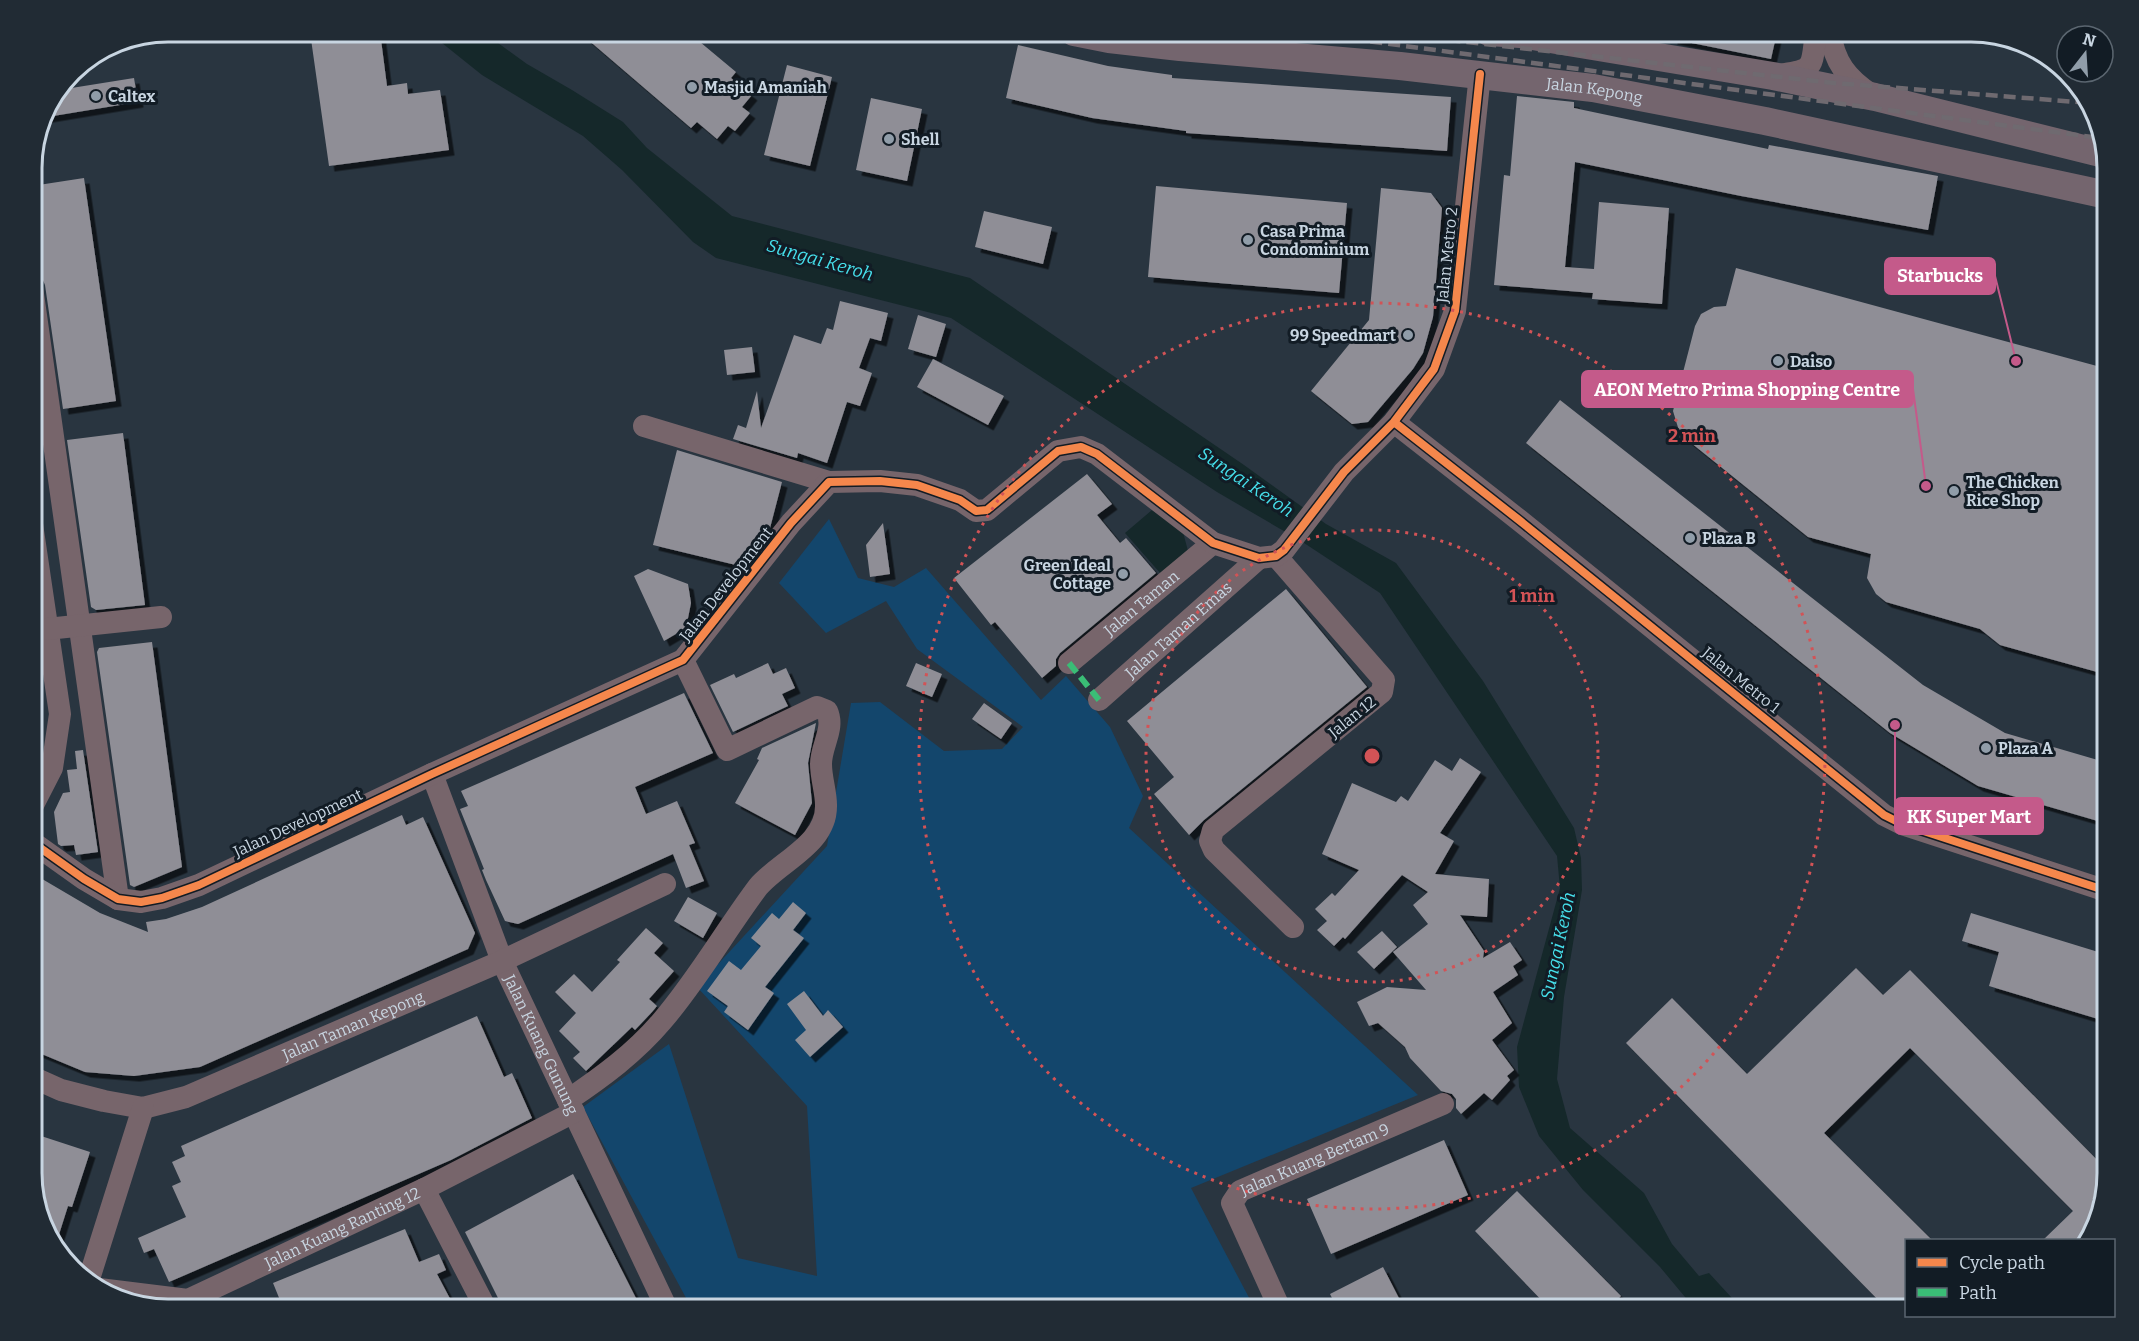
<svg xmlns="http://www.w3.org/2000/svg" width="2139" height="1341" viewBox="0 0 2139 1341" font-family="Bitter,serif">
<style>
.green{fill:#13466c}
.water{fill:#15282a}
.building{fill:#8f8e96;filter:url(#shadow)}
.lines{fill:none;stroke-linecap:round;stroke-linejoin:round}
.minor{stroke:#77656b;stroke-width:22}
.major{stroke:#74656e;stroke-width:28}
.rail{stroke:#6f6a70;stroke-width:4.5;stroke-dasharray:12 6;stroke-linecap:butt}
.quiet{stroke:#3abd76;stroke-width:6;stroke-dasharray:12 6;stroke-linecap:butt}
.cycleway-casing{stroke:#121c25;stroke-width:11}
.cycleway{stroke:#f5874c;stroke-width:8}
.ring{fill:none;stroke:#d25356;stroke-width:3;stroke-dasharray:3 6}
.poi-dot{fill:#909da9;stroke:#121c25;stroke-width:2}
.labels{text-anchor:middle;dominant-baseline:central;stroke-width:6;stroke-linejoin:round;paint-order:stroke}
.poi-label{font-size:16px;font-weight:bold;fill:#c8d5e1;stroke:#121c25;text-anchor:start}
.street-label{font-size:16px;fill:#c8d5e1;stroke:#121c25}
.water-label{font-size:18px;font-style:italic;fill:#46dfeb;stroke:#121c25}
.rim{fill:none;stroke:#c8d5e1;stroke-width:3}
.centre{fill:#d25356;stroke:#121c25;stroke-width:3}
.ring-label{font-size:18px;text-anchor:middle;font-weight:bold;fill:#d25356;stroke:#121c25;stroke-width:6;stroke-linejoin:round;paint-order:stroke}
.leader{fill:none;stroke:#c45a8a;stroke-width:2}
.callout-dot{fill:#c45a8a;stroke:#121c25;stroke-width:2}
.callout{fill:#c45a8a;stroke:#c45a8a;stroke-width:2}
.callout-label{font-size:18px;text-anchor:middle;font-weight:bold;fill:#fff}
</style>
<defs>
<filter id="shadow"><feDropShadow dx="5.5" dy="5.5" stdDeviation="0" flood-color="#0009"/></filter>
</defs>
<rect width="100%" height="100%" fill="#293540"/>
<!-- green -->
<path class="green" d="M829 519 858 578 894 587 926 568 1041 700 1066 676 1110 727 1143 796 1129 828 1418 1095 1191 1188 1255 1309H692L583 1107 669 1044 738 1258 817 1276 807 1106 697 987 827 846 851 703 880 702 944 751 1002 749 1023 727 917 649 886 601 826 633 779 583Z"/>
<!-- water -->
<path class="water" d="M431 32H483L527 64 572 90 623 122 647 148 732 216 970 278 1244 465 1326 524 1396 563 1483 681 1574 828 1581 858 1582 890 1564 997 1557 1079 1570 1128 1644 1193 1672 1244 1699 1276 1709 1273 1742 1309H1695L1660 1267 1583 1190 1539 1136 1519 1087 1517 1047 1560 888 1557 856 1380 593 1301 541 1217 492 951 318 716 258 693 242 622 170 583 136 482 75 437 39Z
M1152 510 1183 532 1188 551 1161 574 1125 533Z"/>
<!-- building -->
<path class="building" d="M310 32H380L387 86 407 83 408 94 440 90 449 150 329 166Z
M579 32H688L736 72 731 78 752 95 742 107 750 113 735 131 728 126 717 139 697 122 691 128Z
M1672 32H1777L1771 59 1672 39Z
M1018 45 1108 66 1172 75V78L1451 97 1447 151 1186 133V131L1092 118 1006 98Z
M787 65 832 77 810 166 764 155Z
M134 78 138 102 41 118 59 90Z
M1517 96 1574 102V108L1768 149 1769 145 1938 176 1928 230 1741 196 1575 162 1565 267 1594 269 1599 202 1669 208 1662 304 1592 299 1593 293 1494 285 1504 175 1510 176Z
M871 98 922 109 907 181 856 170Z
M84 178 116 401 63 409 45 285 42 278 33 274 32 262V186Z
M1156 186 1347 203 1339 293 1148 277Z
M1381 188 1431 193 1442 208 1433 317 1423 353 1413 369 1368 422 1352 424 1311 391 1369 320Z
M984 211 1052 227 1043 264 975 247Z
M1736 268 2108 369V675L2000 645 1980 629 1886 602 1876 594 1867 578 1871 554 1808 537 1680 434 1673 411 1695 326 1701 314 1714 307 1726 306Z
M840 301 888 313 881 341 870 338 859 368 872 373 860 406 847 402 827 463 798 453 797 458 733 439 738 425 746 428 757 391 761 428 794 335 821 344 827 328 833 330Z
M918 315 946 324 936 357 908 349Z
M752 347 755 372 727 375 724 350Z
M933 359 1004 396 988 425 917 387Z
M1560 400 1923 685 2005 733 2108 763V824L1978 786 1890 733 1526 443Z
M123 433 145 605 96 610 91 607 67 440Z
M677 450 782 482 770 528 751 552 747 551 745 559 740 566 653 545Z
M1087 474 1112 504 1097 515 1120 543 1126 538 1156 573 1060 653 1056 659V666L1042 678 995 622 991 625 954 578Z
M883 523 890 574 870 577 866 545Z
M648 569 688 584 691 603 686 628 664 641 634 576Z
M1286 589 1367 687 1204 820 1189 835 1154 794 1174 777 1127 721Z
M152 642 182 867 134 887 130 885 97 652 99 648Z
M768 663 773 674 786 668 795 688 782 694 788 706 733 732 710 685 734 674 736 678Z
M916 663 942 674 932 697 906 686Z
M684 693 713 753 635 787 646 814 677 801 695 843 689 845 704 881 686 888 673 854 518 924 505 921 486 880 482 870 484 869 460 809 468 806 461 791Z
M984 703 1012 723 1001 739 972 719Z
M816 723 808 763 812 803 795 835 735 803 759 760 757 759 762 748Z
M83 750 98 852 76 855 74 845 61 846 58 844 54 812 63 793 70 792 67 770 77 769 75 751Z
M1460 758 1481 772 1440 833 1454 841 1435 874 1489 879 1487 917 1460 915 1484 951 1483 958 1510 942 1522 960 1513 966 1518 975 1493 992 1512 1023 1492 1040 1514 1070 1507 1076 1510 1080 1492 1100 1484 1093 1461 1114 1456 1108V1099L1452 1094 1441 1091 1410 1058 1405 1047 1378 1023 1369 1026 1357 1002 1387 987 1426 990 1393 952 1428 924 1413 905 1428 892 1402 875 1345 939 1343 937 1334 946 1317 930 1327 921 1315 909 1332 893 1335 896 1359 870 1322 854 1352 783 1396 802 1401 796 1408 801 1435 760 1452 771Z
M402 815 406 825 423 817 475 933 468 949 200 1067 134 1076 85 1072 32 1050V873L100 913 148 932 146 922 166 919 202 907Z
M688 897 717 913 703 938 674 921Z
M793 902 806 913 793 930 804 938 765 987 774 993 748 1030 724 1012 728 1006 707 991 729 961 741 970 761 946 751 938 772 913 779 919Z
M1971 913 2108 955V1022L1989 986 1999 952 1962 941Z
M646 928 663 943 654 953 674 971 649 999 657 1006 652 1012 635 1030 632 1027 586 1071 573 1058 580 1052 559 1031 576 1013 555 992 574 974 592 992 620 962 617 960Z
M1382 931 1397 947 1374 969 1357 952Z
M1856 968 1883 995 1910 970 2108 1171 2103 1190 2092 1200 2098 1206 2087 1240H2043L2073 1211 1910 1048 1824 1133 1932 1240H1906V1310H1888L1626 1043 1672 998 1747 1074Z
M804 991 823 1016 828 1010 843 1027 810 1057 795 1040 806 1030 787 1004Z
M477 1016 504 1077 512 1073 532 1118 451 1160 169 1282 154 1249 144 1253 138 1238 186 1217 172 1186 181 1182 172 1162 185 1156 181 1146Z
M35 1134 90 1152 72 1207 68 1206 55 1247 50 1242 32 1182V1144Z
M1444 1140 1468 1195 1331 1254 1307 1199Z
M573 1174 642 1310H504L465 1232Z
M1517 1191 1621 1296 1607 1310H1551L1475 1231Z
M405 1229 419 1262 439 1254 446 1270 437 1274 456 1310H284L273 1283Z
M1383 1267 1405 1310H1338L1330 1294Z"/>
<g class="lines">
<!-- minor -->
<g class="minor">
<path d="M1830 32C1834 62 1847 79 1872 95"/>
<path d="M1971 32H1972"/>
<path d="M1778 75C1817 70 1811 67 1816 32"/>
<path d="M32 287 118 899"/>
<path d="M1394 422 1519 520 1884 815 1902 824 2107 891"/>
<path d="M644 426 829 482"/>
<path d="M32 524 60 714 52 768 32 807"/>
<path d="M1276 556 1384 680 1382 692 1213 830 1210 841 1214 850 1293 927"/>
<path d="M47 629 161 617"/>
<path id="s1" d="M1069 663 1213 543"/>
<path id="s2" d="M1099 700 1259 558"/>
<path id="s3" d="M432 774 502 961 667 1309"/>
<path d="M32 842 84 879 118 899 141 902 162 898 199 885 432 774 683 660 791 523 829 482 880 481 917 485 960 500 976 511 987 510 1058 451 1081 447 1097 454 1213 543 1259 558 1276 556 1284 550 1344 472 1394 422 1434 369 1455 311 1480 74"/>
<path id="s4" d="M32 1077 61 1090 104 1101 143 1108 186 1097 502 961 665 884"/>
<path d="M568 1100C602 1077 635 1053 662 1021 698 979 725 931 758 887 780 861 827 844 826 805 826 792 821 778 821 764 821 745 835 729 827 711L817 707 727 750 683 660"/>
<path d="M424 1189 486 1309"/>
<path d="M88 1282 143 1108"/>
<path id="s5" d="M99 1289 188 1300 424 1189 574 1112"/>
<path id="s6" d="M1280 1309 1232 1203 1240 1191 1443 1104"/>
</g>
<!-- major -->
<g class="major">
<path id="s7" d="M1074 32 1109 39 1180 47 1400 66 1593 88 1765 121 2107 195"/>
<path d="M1489 32 1520 34 1773 76 1875 97 2104 154"/>
</g>
<!-- rail -->
<path class="rail" d="M1299 32 2100 138
M1377 32 1834 83 2090 103"/>
<!-- quiet -->
<path class="quiet" d="M1069 663 1099 700"/>
<defs>
<path id="cycleway" d="M1394 422 1519 520 1884 815 1902 824 2107 891
M32 842 84 879 118 899 141 902 162 898 199 885 432 774 683 660 791 523 829 482 880 481 917 485 960 500 976 511 987 510 1058 451 1081 447 1097 454 1213 543 1259 558 1276 556 1284 550 1344 472 1394 422 1434 369 1455 311 1480 74"/>
</defs>
<!-- cycleway casing -->
<use href="#cycleway" class="cycleway-casing"/>
<!-- cycleway -->
<use href="#cycleway" class="cycleway"/>
</g>
<!-- distance rings -->
<g class="ring">
<circle cx="1372" cy="756" r="226"/>
<circle cx="1372" cy="756" r="453"/>
</g>
<!-- markers -->
<g class="poi-dot">
<circle cx="692" cy="87" r="6"/>
<circle cx="96" cy="96" r="6"/>
<circle cx="889" cy="139" r="6"/>
<circle cx="1248" cy="240" r="6"/>
<circle cx="1408" cy="335" r="6"/>
<circle cx="1778" cy="361" r="6"/>
<circle cx="1954" cy="491" r="6"/>
<circle cx="1690" cy="538" r="6"/>
<circle cx="1123" cy="574" r="6"/>
<circle cx="1986" cy="748" r="6"/>
</g>
<g class="labels">
<!-- poi labels -->
<g class="poi-label">
<text x="704" y="87">Masjid Amaniah</text>
<text x="108" y="96">Caltex</text>
<text x="901" y="139">Shell</text>
<text x="1260" y="231">Casa Prima<tspan x="1260" dy="18">Condominium</tspan></text>
<text x="1396" y="335" text-anchor="end">99 Speedmart</text>
<text x="1790" y="361">Daiso</text>
<text x="1966" y="482">The Chicken<tspan x="1966" dy="18">Rice Shop</tspan></text>
<text x="1702" y="538">Plaza B</text>
<text x="1111" y="565" text-anchor="end">Green Ideal<tspan x="1111" dy="18">Cottage</tspan></text>
<text x="1998" y="748">Plaza A</text>
</g>
<!-- street labels -->
<g class="street-label">
<text stroke="none"><textPath href="#s7" startOffset="524">Jalan Kepong</textPath></text>
<text transform="translate(1447 255) rotate(-84)">Jalan Metro 2</text>
<text transform="translate(726 584) rotate(-52)">Jalan Development</text>
<text stroke="none"><textPath href="#s1" startOffset="94">Jalan Taman</textPath></text>
<text stroke="none"><textPath href="#s2" startOffset="106">Jalan Taman Emas</textPath></text>
<text transform="translate(1741 680) rotate(39)">Jalan Metro 1</text>
<text transform="translate(1352 717) rotate(-39)">Jalan 12</text>
<text transform="translate(298 823) rotate(-25)">Jalan Development</text>
<text stroke="none"><textPath href="#s4" startOffset="342">Jalan Taman Kepong</textPath></text>
<text stroke="none"><textPath href="#s3" startOffset="292">Jalan Kuang Gunung</textPath></text>
<text stroke="none"><textPath href="#s6" startOffset="212">Jalan Kuang Bertam 9</textPath></text>
<text stroke="none"><textPath href="#s5" startOffset="260">Jalan Kuang Ranting 12</textPath></text>
</g>
<!-- water labels -->
<g class="water-label">
<text transform="translate(820 260) rotate(16)">Sungai Keroh</text>
<text transform="translate(1246 482) rotate(34)">Sungai Keroh</text>
<text transform="translate(1558 946) rotate(-78)">Sungai Keroh</text>
</g>
</g>
<!-- crop -->
<path d="M0 0H2139V1341H0ZM168 42H1971A126 126 0 0 1 2097 168V1173A126 126 0 0 1 1971 1299H168A126 126 0 0 1 42 1173V168A126 126 0 0 1 168 42Z" fill="#212b34" fill-rule="evenodd"/>
<path class="rim" d="M168 42H1971A126 126 0 0 1 2097 168V1173A126 126 0 0 1 1971 1299H168A126 126 0 0 1 42 1173V168A126 126 0 0 1 168 42Z"/>
<circle cx="1372" cy="756" r="9" class="centre"/>
<g class="ring-label">
<text x="1692" y="442">2 min</text>
<text x="1532" y="602">1 min</text>
</g>
<!-- callouts -->
<path class="leader" d="M2016 361L1995 276M1926 486L1913 389M1895 725L1895 816"/>
<g class="callout-dot">
<circle cx="2016" cy="361" r="6"/>
<circle cx="1926" cy="486" r="6"/>
<circle cx="1895" cy="725" r="6"/>
</g>
<g class="callout">
<rect x="1885" y="258" width="110" height="36" rx="6"/>
<rect x="1582" y="371" width="331" height="36" rx="6"/>
<rect x="1895" y="798" width="148" height="36" rx="6"/>
</g>
<g class="callout-label">
<text x="1940" y="282">Starbucks</text>
<text x="1747" y="396">AEON Metro Prima Shopping Centre</text>
<text x="1969" y="823">KK Super Mart</text>
</g>
<!-- legend -->
<rect x="1905" y="1239" width="210" height="78" fill="#121c25" stroke="#5b6670" stroke-width="1.5"/>
<rect x="1917" y="1258" width="30" height="9" fill="#f5874c" stroke="#5b6670" stroke-width="1.5"/>
<text x="1959" y="1269" font-size="18" fill="#c8d5e1">Cycle path</text>
<rect x="1917" y="1288" width="30" height="9" fill="#3abd76" stroke="#5b6670" stroke-width="1.5"/>
<text x="1959" y="1299" font-size="18" fill="#c8d5e1">Path</text>
<!-- north arrow -->
<g transform="translate(2085 54) rotate(17)"><circle r="28" fill="#121c25" stroke="#5b6670" stroke-width="1.5"/>
<path d="M0-4.5L10 22L0 15L-10 22Z" fill="#909da9"/>
<text y="-9" font-size="16" font-weight="bold" text-anchor="middle" fill="#c8d5e1">N</text>
</g>
</svg>
